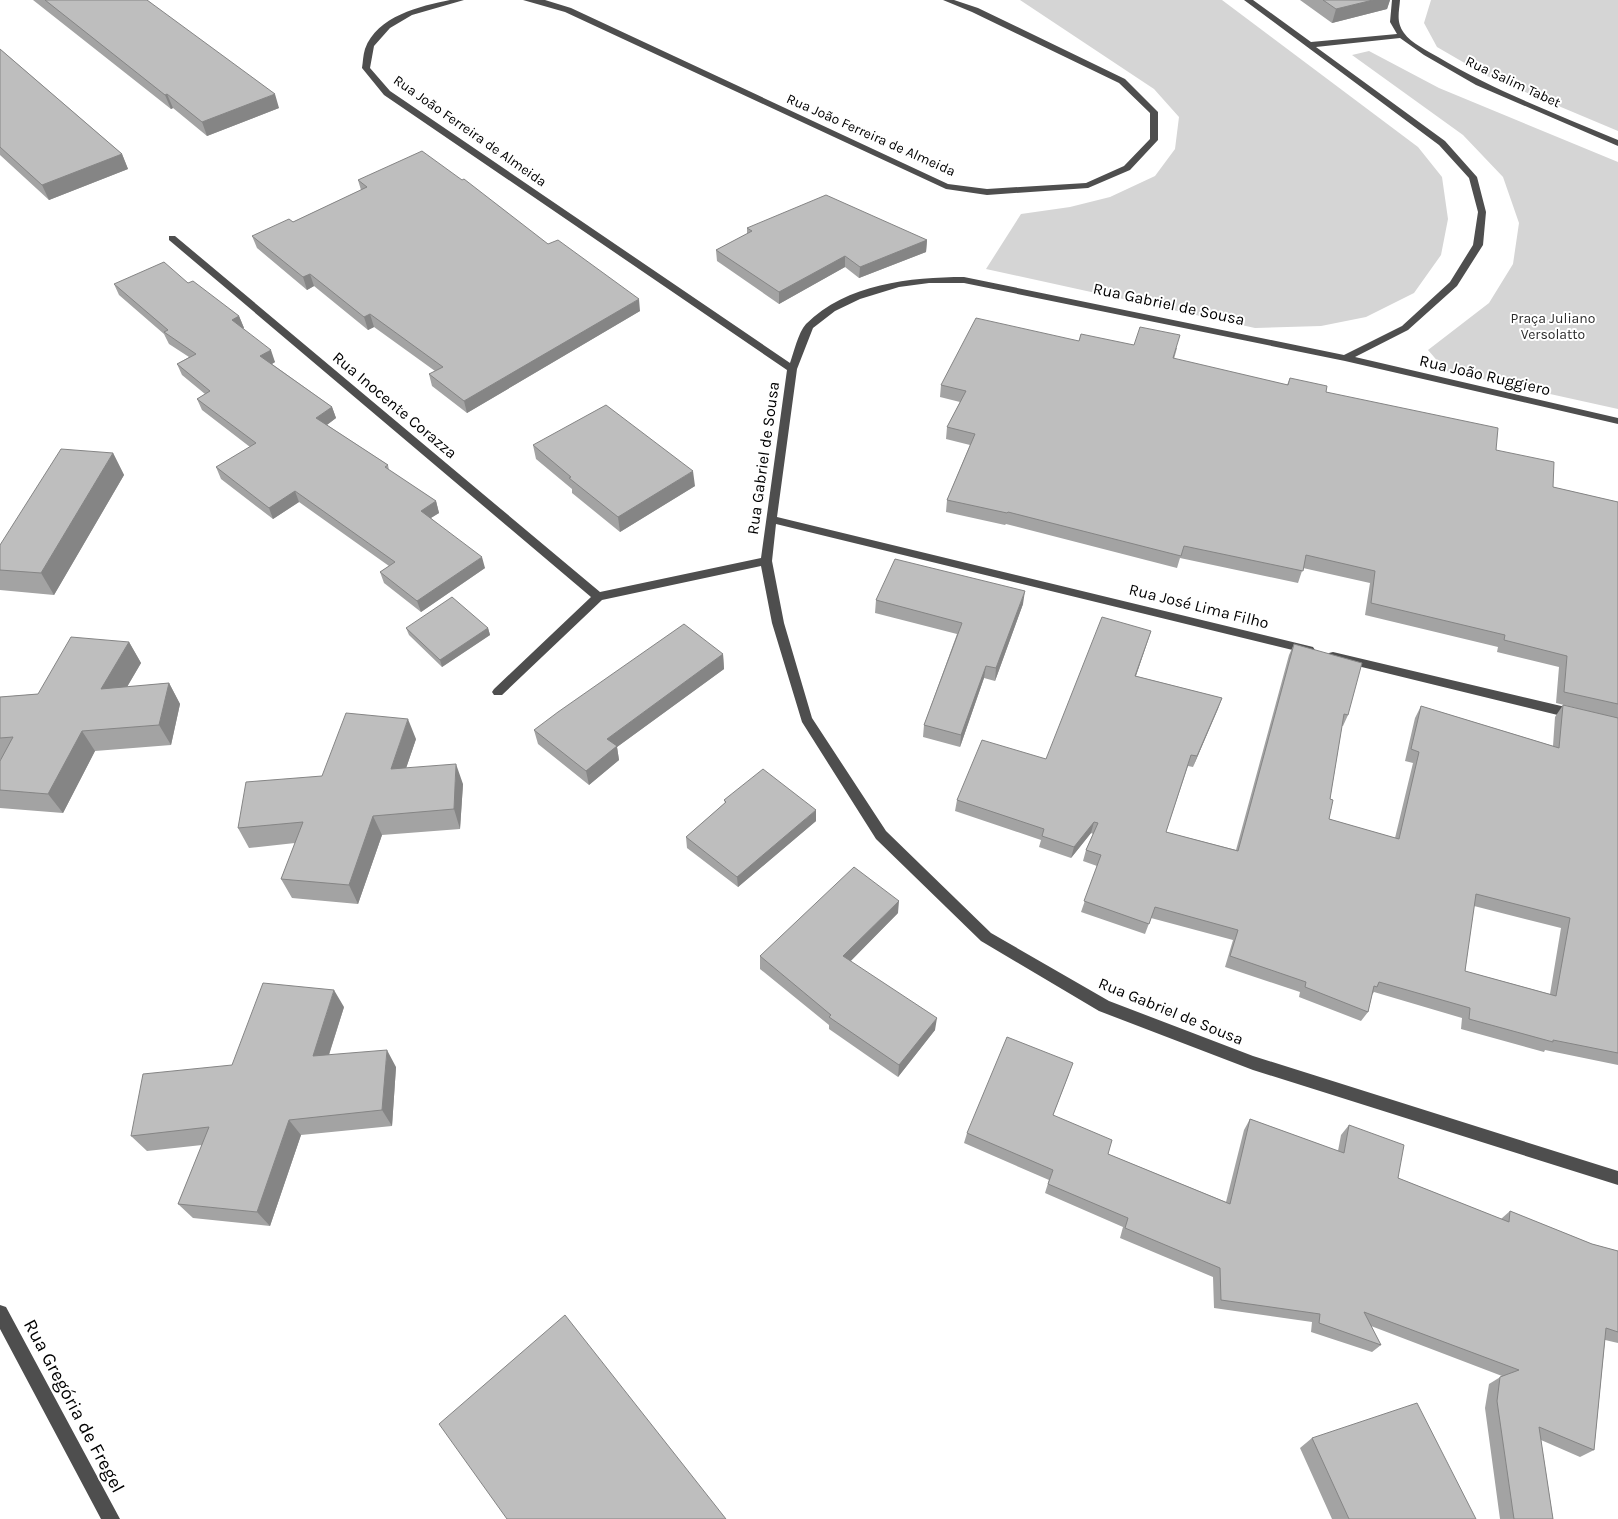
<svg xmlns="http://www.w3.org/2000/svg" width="1618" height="1519" viewBox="0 0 1618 1519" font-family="Karla,sans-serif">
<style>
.green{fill:#d5d5d5}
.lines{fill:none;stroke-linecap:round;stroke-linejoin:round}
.minor{fill:#4e4e4e;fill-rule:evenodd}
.wall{fill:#a3a3a3;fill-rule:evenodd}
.shaded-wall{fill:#858585}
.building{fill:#bebebe;stroke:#858585;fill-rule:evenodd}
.labels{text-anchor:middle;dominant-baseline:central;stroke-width:4;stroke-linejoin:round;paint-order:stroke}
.far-street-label{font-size:14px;fill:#000;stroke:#fff}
.far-park-label{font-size:14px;fill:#2c2c2c;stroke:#fff}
.street-label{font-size:16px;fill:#000;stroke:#fff}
.near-street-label{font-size:19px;fill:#000;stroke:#fff}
</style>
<rect width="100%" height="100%" fill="#fff"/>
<!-- green -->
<path class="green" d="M1020 0H1222L1418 147 1442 177 1448 219 1441 255 1414 293 1366 317 1321 326 1255 328 986 269 1021 214 1070 207 1110 197 1155 176 1175 149 1179 117 1154 89Z
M1431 0H1618V131L1487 76 1437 47 1424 23Z
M1369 51 1439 88 1618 162V409L1446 371 1428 350 1489 303 1513 264 1519 223 1503 177 1463 135 1352 55Z"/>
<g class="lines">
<!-- minor -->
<path class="minor" d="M450 0H464L412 15 390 28 374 46 370 68 390 91 790 363C794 352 798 333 806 324 846 284 911 277 964 277L1344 355 1402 326 1450 282 1473 245 1478 212 1469 178 1439 145 1244 0H1253L1311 42 1397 34 1390 22 1392 0H1400C1399 13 1396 22 1404 33 1411 43 1428 51 1438 57 1495 91 1557 114 1618 140V146L1476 85 1424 55 1400 38 1316 47 1445 141 1477 177 1486 212 1483 245 1457 286 1408 330 1355 357 1618 418V424L1345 361 964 283H929L899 287 860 299 835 311 813 328 797 369 777 517 1309 646 1313 647 1315 650 1313 653 1309 654 776 524 772 561 784 623 812 718 886 831 991 933 1109 1001 1253 1056 1618 1171V1185L1253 1070 1099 1011 981 941 876 839 802 722 772 623 761 566 602 600 502 695H494L492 692 494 689 591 597 169 240V236H175L600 592 761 558 787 370 384 95 362 68C363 62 363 55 365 49 377 16 420 6 450 0Z
M523 0H545L571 8 948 184 987 189 1086 183 1124 166 1150 139V113L1119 83 972 12 943 0H954L978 8 1125 79 1158 112V140L1130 170 1088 188 987 195 946 189 565 12Z
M1333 652 1574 709 1578 711 1580 714 1578 717 1574 719 1329 659 1327 656 1329 653Z
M0 1305 6 1307 120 1519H101L0 1329Z"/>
</g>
<!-- wall -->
<path class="wall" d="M33 0H147L279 108 207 136 173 108 171 109Z
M1300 0H1390L1387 9 1332 23Z
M0 49 122 154 128 169 49 200 0 155Z
M358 180 548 244 640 311 467 413 432 386 429 374 435 371 374 327 368 330 314 286 307 290 257 248 252 236 293 222 361 190Z
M747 228 927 240 926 252 859 278 845 267 779 304 717 261 716 250 747 234Z
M188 283 239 316 244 328H243L275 362 272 364 332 407 336 418 327 425 388 465 389 470 436 501 439 513 431 518 485 568 421 612 384 583 380 572 389 566 299 502 273 519 221 479 216 467 250 447 202 410 197 399 205 394 182 375 177 364 189 357 169 344 164 334 119 295 114 284Z
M1079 341 1177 348 1174 359 1287 385 1290 378 1326 392 1496 450 1553 487 1618 502V1065L1545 1050 1544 1052 1461 1029 1462 1018 1374 992 1372 995 1368 1012 1361 1021 1299 997 1300 992 1225 967 1233 940 1151 918 1145 934 1081 912 1097 866 1083 861 1086 850 1093 834 1091 833 1071 858 1039 847 1041 840 955 811 957 800 1046 759 1151 631 1136 676 1222 698 1193 767 1188 766 1166 832 1236 850 1289 655 1294 644 1348 715 1343 726H1342L1330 799 1329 819 1395 838 1413 763 1405 761 1415 718 1421 706 1553 746 1555 717 1563 705 1580 709 1556 703 1559 667 1497 652 1498 647 1365 615 1370 583 1303 568 1298 583 1180 558 1177 568 1006 524 1005 525 946 512 947 500 970 445 946 439 947 427 960 402 940 397 941 385ZM1474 906 1561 928 1550 994 1465 971Z
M533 445 695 486 620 532 572 493V489L536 459Z
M113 453 124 475 54 595 0 590V545Z
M876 600 1023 604 995 681 984 678 960 747 923 737 924 725 957 634 875 613Z
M406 628H488L490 635 442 667 409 635Z
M129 642 141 663 127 687 169 683 180 704 171 745 95 751 63 813 0 808V761L1 759 0 760V697L38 694Z
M723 654 724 669 617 747 619 760 589 785 538 744 534 730Z
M416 739 406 768 463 784 460 829 382 835 358 904 292 898 281 879 295 843 249 848 238 828 322 776Z
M724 800 816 821 738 887 687 848 686 837 725 803Z
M898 913 850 961 935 1030 898 1077 829 1029V1025L760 969V956Z
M344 1007 329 1055 396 1067 392 1126 301 1135 270 1226 193 1218 178 1204 202 1145 147 1151 131 1136 232 1065Z
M1069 1074 1053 1115 1108 1154 1226 1202 1244 1130 1250 1119 1338 1151 1341 1135 1349 1125 1398 1178 1501 1219 1510 1211 1592 1244 1618 1251V1343L1605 1340 1594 1450 1580 1457 1541 1440 1553 1519H1500L1485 1408 1489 1384 1502 1376 1371 1326 1381 1345 1372 1352 1311 1332 1312 1322 1214 1308 1213 1277 1120 1238 1123 1227 1045 1193 1049 1180 964 1143 967 1133Z
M1312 1438 1476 1519H1332L1300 1448Z"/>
<!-- shaded-wall -->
<path class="shaded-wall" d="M1373 0H1390L1387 9 1332 23 1336 9Z
M167 94 173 108 171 109 165 95Z
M275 94 279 108 207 136 202 122Z
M122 154 128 169 49 200 42 185Z
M927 240 926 252 859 278 860 267Z
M845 256V267L779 304V292Z
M310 274 314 286 307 290 303 277Z
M639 299 640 311 467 413 464 401Z
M370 314 374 327 368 330 364 317Z
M239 316 244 328 237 332 232 320Z
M271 350 275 362 265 368 260 356Z
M332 407 336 418 320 430 316 418Z
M113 453 124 475 54 595 41 573Z
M693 471 695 486 620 532 618 517Z
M295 491 299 502 273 519 269 508Z
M436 501 439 513 424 522 421 511Z
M482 557 485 568 421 612 417 601Z
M1025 591 1023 604 995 681 996 668Z
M488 628 490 635 442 667 440 660Z
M1151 631 1147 643 1132 687 1135 676Z
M129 642 141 663 114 709 101 689Z
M723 654 724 669 617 747 619 760 589 785 586 771 607 739Z
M986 666 984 678 960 747 961 735Z
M169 683 180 704 171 745 159 725Z
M1222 698 1218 709 1193 767 1197 756Z
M408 719 416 739 399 789 391 769Z
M82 731 95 751 63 813 48 794Z
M456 764 463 784 460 829 454 809Z
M816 810V821L738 887 737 877Z
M373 816 382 835 358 904 349 885Z
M1094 822 1091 833 1071 858 1074 847Z
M899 901 898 913 843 969V956Z
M334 990 344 1007 323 1073 313 1056Z
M937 1018 935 1030 898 1077 899 1065Z
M387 1050 396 1067 392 1126 382 1110Z
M289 1120 301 1135 270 1226 257 1212Z"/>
<!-- building -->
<path class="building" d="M45 0H147L275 94 202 122 167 94 165 95Z
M1323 0H1373L1336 9Z
M0 49 122 154 42 185 0 147Z
M422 151 462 180 464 179 548 244 558 240 639 299 464 401 429 374 443 367 370 314 364 317 310 274 303 277 252 236 289 219 293 222 367 187 358 180Z
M826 195 927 240 860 267 845 256 779 292 716 250 752 231 747 228Z
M164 262 188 283 193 281 239 316 232 320 271 350 260 356 332 407 316 418 388 465 385 467 436 501 421 511 482 557 417 601 380 572 395 562 295 491 269 508 216 467 256 443 197 399 210 391 177 364 196 354 164 332 168 330 114 284Z
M976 318 1079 341 1081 334 1134 345 1140 327 1180 335 1173 358 1288 385 1290 378 1327 386 1326 392 1498 428 1496 450 1554 462 1553 487 1618 502V704L1564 692 1567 656 1504 640 1505 635 1371 603 1375 571 1306 555 1303 571 1184 546 1181 556 1008 512 1007 513 947 500 975 434 947 427 966 391 941 385Z
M606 405 693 471 618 517 569 478 571 477 533 445Z
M61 449 113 453 41 573 0 570V545Z
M895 559 1025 591 996 668 986 666 961 735 924 725 962 623 876 600Z
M452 597 488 628 440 660 406 628Z
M1102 617 1151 631 1135 676 1222 698 1197 756 1191 755 1166 832 1238 851 1294 644 1362 663 1348 715 1344 714 1330 799 1333 800 1329 819 1399 839 1419 752 1411 749 1421 706 1559 748 1563 705 1618 718V1053L1553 1040V1042L1469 1019 1470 1008 1379 982 1377 987 1374 986 1368 1012 1305 987 1306 982 1230 956 1238 930 1155 907 1149 924 1084 901 1101 855 1086 850 1098 823 1094 822 1074 847 1042 836 1044 829 957 800 982 740 1046 759ZM1476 894 1570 918 1556 996 1465 971Z
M684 624 723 654 607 739 617 746 586 771 534 730 558 712Z
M71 637 129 642 101 689 169 683 159 725 82 731 48 794 0 790V761L13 737 0 738V697L38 694Z
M346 713 408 719 391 769 456 764 454 809 373 816 349 885 281 879 303 822 238 828 246 782 322 776Z
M763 769 816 810 737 877 686 837 726 802 724 800Z
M854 867 899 901 843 956 937 1018 899 1065 829 1017 831 1015 760 956Z
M263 983 334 990 313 1056 387 1050 382 1110 289 1120 257 1212 178 1204 209 1127 131 1136 143 1074 232 1065Z
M1007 1037 1073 1063 1053 1115 1112 1140 1108 1154 1230 1204 1250 1119 1344 1153 1349 1125 1404 1145 1398 1178 1509 1222 1510 1211 1592 1244 1618 1251V1332L1606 1328 1594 1450 1539 1427 1553 1519H1514L1497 1401 1500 1377 1519 1370 1364 1312 1381 1345 1319 1323 1320 1314 1221 1300 1220 1268 1125 1228 1128 1218 1048 1184 1053 1170 967 1133Z
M565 1315 726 1519H507L439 1424Z
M1417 1403 1476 1519H1349L1312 1438Z"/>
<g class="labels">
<!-- far-street labels -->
<g class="far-street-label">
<text transform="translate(1513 82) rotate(25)">Rua Salim Tabet</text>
<text transform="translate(470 131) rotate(35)">Rua João Ferreira de Almeida</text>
<text transform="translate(871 135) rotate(24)">Rua João Ferreira de Almeida</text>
</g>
<!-- far-park labels -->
<g class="far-park-label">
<text x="1553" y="318">Praça Juliano<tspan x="1553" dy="16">Versolatto</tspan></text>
</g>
<!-- street labels -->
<g class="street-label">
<text transform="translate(1169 304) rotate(12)">Rua Gabriel de Sousa</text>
<text transform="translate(1485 375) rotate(13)">Rua João Ruggiero</text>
<text transform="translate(395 405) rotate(40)">Rua Inocente Corazza</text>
<text transform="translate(763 458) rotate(-82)">Rua Gabriel de Sousa</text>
<text transform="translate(1199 606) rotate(14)">Rua José Lima Filho</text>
<text transform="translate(1171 1011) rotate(22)">Rua Gabriel de Sousa</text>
</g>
<!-- near-street labels -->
<g class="near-street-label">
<text transform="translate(74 1406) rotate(62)">Rua Gregória de Fregel</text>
</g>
</g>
</svg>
